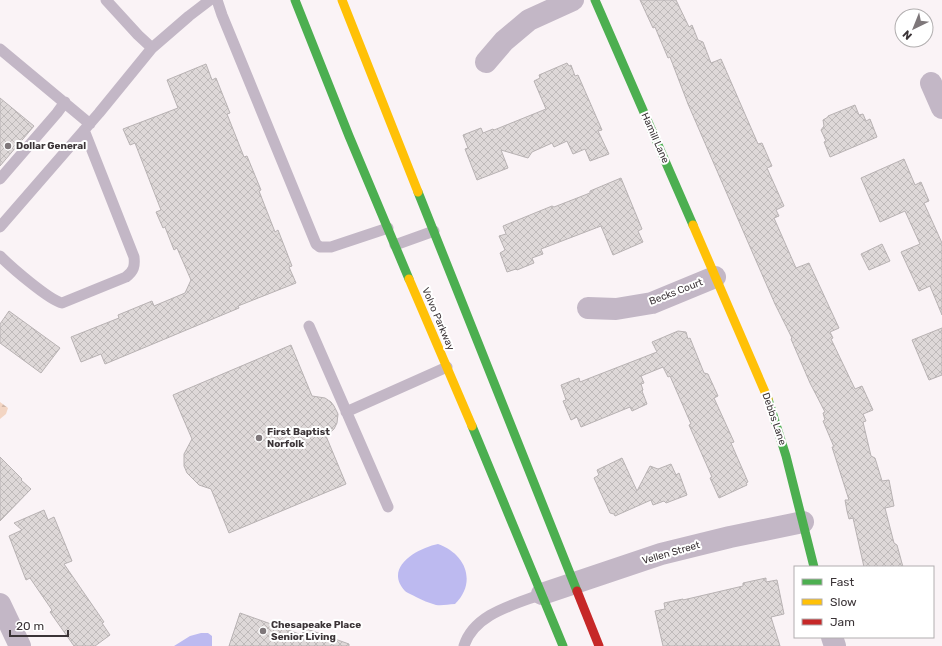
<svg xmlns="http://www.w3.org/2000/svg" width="942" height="646" viewBox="0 0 942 646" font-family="Rubik,sans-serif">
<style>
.forest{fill:url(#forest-firs)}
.water{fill:#bdbaf0}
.building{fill:url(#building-cross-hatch);stroke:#b8b2b3}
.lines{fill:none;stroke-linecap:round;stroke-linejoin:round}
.lane{stroke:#c3b7c6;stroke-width:11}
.street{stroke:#c3b7c6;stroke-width:22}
.fast{stroke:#4caf50;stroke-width:9}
.slow{stroke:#ffc107;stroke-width:9}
.jam{stroke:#c62828;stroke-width:9}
.poi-dot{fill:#7e777a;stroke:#fff;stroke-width:1.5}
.labels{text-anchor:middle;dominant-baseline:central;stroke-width:4;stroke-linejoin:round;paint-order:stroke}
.street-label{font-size:10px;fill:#3b3437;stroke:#fff}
.poi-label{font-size:10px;font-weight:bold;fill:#3b3437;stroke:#fff;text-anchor:start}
</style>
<defs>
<pattern id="forest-firs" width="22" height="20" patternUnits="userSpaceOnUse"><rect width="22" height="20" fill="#f3d5c3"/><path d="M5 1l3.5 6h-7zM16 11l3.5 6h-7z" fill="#d1b7a8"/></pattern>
<pattern id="building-cross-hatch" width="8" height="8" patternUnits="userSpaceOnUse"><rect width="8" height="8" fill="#ded8d8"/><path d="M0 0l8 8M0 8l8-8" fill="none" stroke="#bfbaba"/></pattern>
</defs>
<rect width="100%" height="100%" fill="#faf3f6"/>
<!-- forest -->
<path class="forest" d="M0 402 8 408 6 414 0 419Z"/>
<!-- water -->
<path class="water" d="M438 544C466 554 477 582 455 604 448 604 443 606 436 605 429 603 422 600 416 597 413 595 407 593 405 591 383 567 418 548 438 544Z
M201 633H208L212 636V646H174L190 636Z"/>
<!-- building -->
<path class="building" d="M640 0H676L689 27 692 25 698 40 703 42 711 63 721 59 758 144 762 143 772 166 767 168 784 206 776 210 779 216 774 218 796 268 809 263 839 328 830 332 833 338 831 339 855 389 862 386 873 410 863 414 866 421 863 422 871 456 875 458 882 481 889 480 894 506 885 508 894 543 897 545 903 567H864L853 518 849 519 847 511 845 500H849L832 447H834L823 421 825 420 823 413 825 412 810 383 791 339 792 338 775 304 754 256 688 104 670 57 668 58 655 27 653 28Z
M567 63 569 66 571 65 575 76 578 75 602 130 598 131 609 154 590 161 585 149 573 154 567 141 554 147 552 143 532 152 528 158 501 150 508 168 477 180 465 149 468 148 463 135 481 128 483 133 493 129 494 130 546 109 534 81 540 78 539 75Z
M206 64 212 80 216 78 230 113 227 114 244 157 247 156 261 190 259 191 275 232 278 230 292 266 289 267 296 283 238 306 239 308 105 364 101 354 81 362 71 337 119 318 118 315 152 301 154 306 185 293 191 280 177 248 174 250 165 227 163 228 156 212 161 210 135 143 130 145 123 129 178 108 167 80Z
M0 98 34 126 0 166Z
M855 105 859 115 863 114 866 121 870 119 877 137 830 157 824 142 826 141 821 130 824 126 823 120 828 117V116Z
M904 159 915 185 921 182 929 201 924 203 942 243V315L930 286 919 291 901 252 920 244 905 211 880 222 861 178Z
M621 178 642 229 638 231 643 242 613 255 601 226 541 249 543 254 532 258 534 263 517 270 516 269 507 272 500 253 505 250 499 236 506 234 503 226 552 206 554 207 590 193V191Z
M882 244 890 261 869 270 861 254Z
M9 311 60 348 41 373 0 343V324Z
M942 328V375L929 380 912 340Z
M678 331 686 332 688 339 690 338 704 373 708 374 718 396 714 398 734 442 731 443 748 482 746 483 747 485 719 498 710 478 712 477 689 425 691 424 670 376 668 377 663 367 641 376 644 383 641 384 643 390 642 391 647 404 632 411 630 407 581 427 577 417 571 420 563 401 566 400 561 385 579 378 580 382 590 378 657 352 652 342Z
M291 345 312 396 325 398 331 402 334 406 338 414 337 423 334 429 326 436 346 484 229 533 211 489 199 485 187 473 184 466V454L192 439 173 395Z
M0 457 22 479 21 480 31 489 0 521Z
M622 458 637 491 650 466 658 469 671 464 676 475 679 473 687 495 666 503 664 501 653 505 651 500 615 516 614 514 610 513 594 478 599 475 597 470Z
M44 510 48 520 54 517 72 561 64 564 104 622 102 623 110 635 95 646H74L50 612 52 610 30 578 26 580 9 536 22 530 14 523Z
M766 578V582L777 580 784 614 771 617 780 646H663L655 611 665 609 664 603 683 599V600L743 586V583Z
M240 613 302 635 304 628 349 644V646H229Z"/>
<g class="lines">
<!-- lane -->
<path class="lane" d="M106 0 138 35 152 48
M217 0 222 15 316 244 320 247H331L388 228
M0 49 90 124
M0 179 57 113 65 102
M0 227 99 113 152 48 189 16 210 0
M395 245 434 231
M0 256C11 267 49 300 62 303L126 277C134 271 135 266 134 257L84 130
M309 326 388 507
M346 412 447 367
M464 646C474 614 513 605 542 594"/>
<!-- street -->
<path class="street" d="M486 62 504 41 529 20 573 0
M931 83 942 108
M588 308 616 309 652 303 715 277
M542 594 661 554 730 537 803 522
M0 604 20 646
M832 637 835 646"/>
<!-- fast -->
<path class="fast" d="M295 0 349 136 409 279
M595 0 693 225
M418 192 577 591
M768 399 786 456 814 567
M472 426 563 646"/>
<!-- slow -->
<path class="slow" d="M342 0 418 192
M693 225 768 399
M409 279 472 426"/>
<!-- jam -->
<path class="jam" d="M577 591 599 646"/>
</g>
<!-- markers -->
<g class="poi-dot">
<circle cx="8" cy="146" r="4"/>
<circle cx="259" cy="438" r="4"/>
<circle cx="263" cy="631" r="4"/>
</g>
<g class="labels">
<!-- street labels -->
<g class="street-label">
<text transform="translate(655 138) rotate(66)">Hamill Lane</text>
<text transform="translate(676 292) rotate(-21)">Becks Court</text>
<text transform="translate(438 319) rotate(67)">Volvo Parkway</text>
<text transform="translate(774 419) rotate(71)">Debbs Lane</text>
<text transform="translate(671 553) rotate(-16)">Vellen Street</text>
</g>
<!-- poi labels -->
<g class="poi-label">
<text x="16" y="146">Dollar General</text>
<text x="267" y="432">First Baptist<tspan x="267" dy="12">Norfolk</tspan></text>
<text x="271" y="625">Chesapeake Place<tspan x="271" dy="12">Senior Living</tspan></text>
</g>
</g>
<!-- legend -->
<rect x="794" y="566" width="140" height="72" fill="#ffffff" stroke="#b1aeaf"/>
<rect x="802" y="579" width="20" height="6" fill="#4caf50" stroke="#b1aeaf"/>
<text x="830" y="586" font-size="12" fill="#3b3437">Fast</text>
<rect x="802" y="599" width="20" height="6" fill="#ffc107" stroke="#b1aeaf"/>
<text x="830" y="606" font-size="12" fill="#3b3437">Slow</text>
<rect x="802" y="619" width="20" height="6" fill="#c62828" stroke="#b1aeaf"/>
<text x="830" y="626" font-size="12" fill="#3b3437">Jam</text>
<!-- north arrow -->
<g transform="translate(914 28) rotate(223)"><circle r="19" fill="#ffffff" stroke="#b1aeaf"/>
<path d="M0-3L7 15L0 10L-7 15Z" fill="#7e777a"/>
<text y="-6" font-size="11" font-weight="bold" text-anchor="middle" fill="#3b3437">N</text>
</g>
<!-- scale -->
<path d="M10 630v6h58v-6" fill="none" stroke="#3b3437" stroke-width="2"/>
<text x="16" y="630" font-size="12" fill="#3b3437" stroke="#ffffff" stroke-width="3" paint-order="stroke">20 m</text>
</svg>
